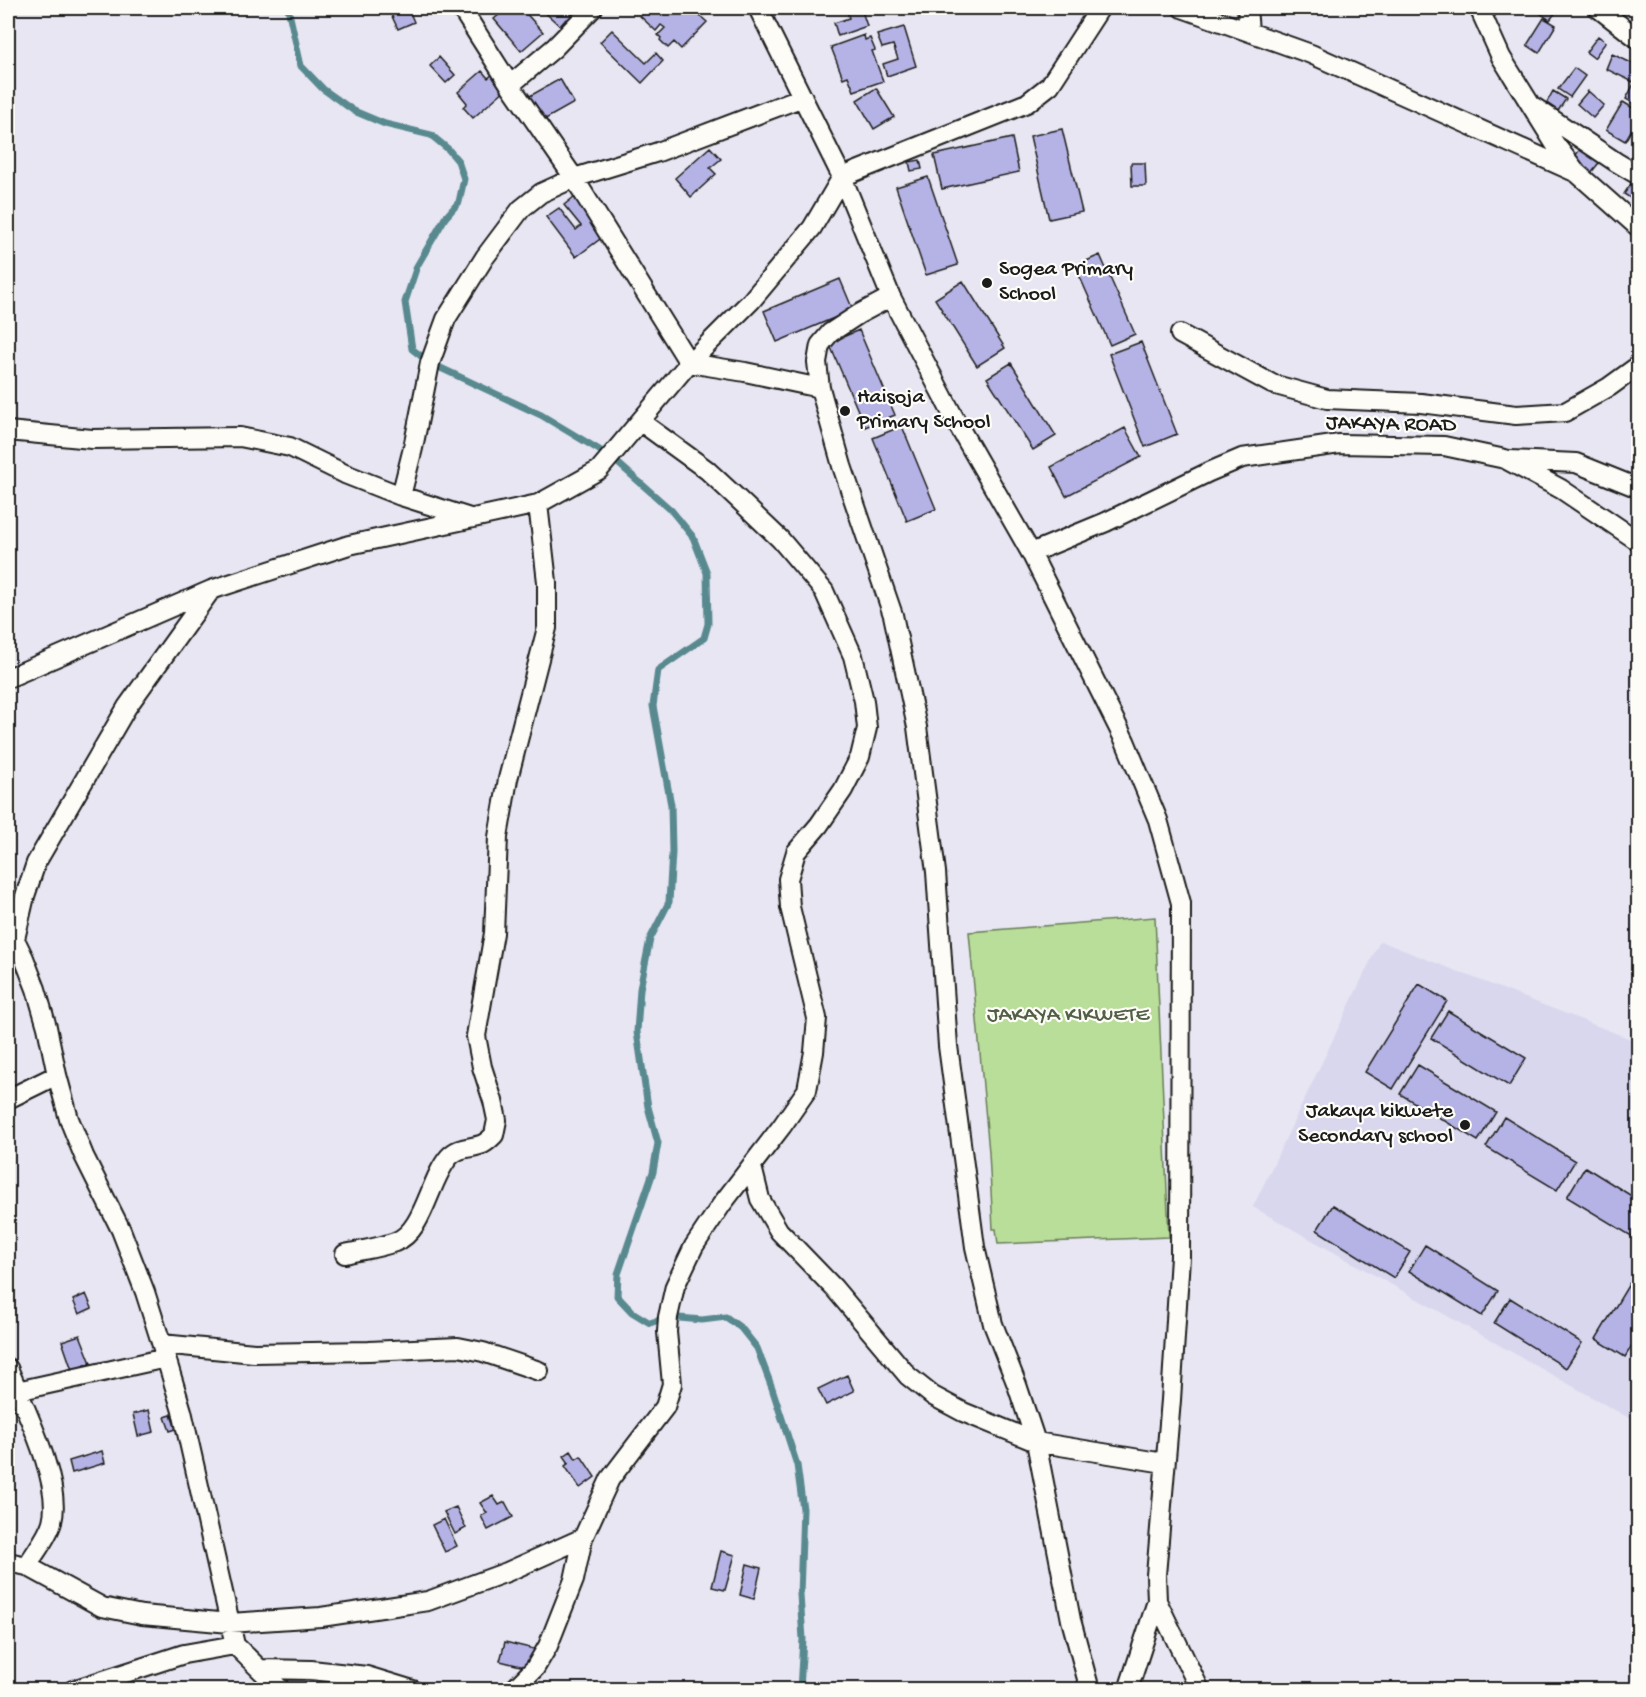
<svg xmlns="http://www.w3.org/2000/svg" width="1646" height="1697" viewBox="0 0 1646 1697" font-family="'Gochi Hand',sans-serif">
<style>
.built{fill:#d8d7ee}
.green{fill:#b8de99;stroke:#6a7d5a;stroke-width:1.5}
.lines{fill:none;stroke-linecap:round;stroke-linejoin:round}
.stream{stroke:#59898f;stroke-width:7}
.building{fill:#b5b3e5;stroke:#1c1c1c;stroke-width:1.5}
.street-casing{stroke:#1c1c1c;stroke-width:22}
.street{stroke:#fdfcf7;stroke-width:18}
.poi-dot{fill:#1c1c1c;stroke:#fdfcf7;stroke-width:2}
.labels{text-anchor:middle;dominant-baseline:central;stroke-width:4.5;stroke-linejoin:round;paint-order:stroke}
.poi-label{font-size:22px;fill:#1c1c1c;stroke:#fdfcf7;text-anchor:start}
.street-label{font-size:22px;fill:#1c1c1c;stroke:#fdfcf7}
.park-label{font-size:22px;fill:#536048;stroke:#fdfcf7}
</style>
<rect width="100%" height="100%" fill="#e7e6f2"/>
<filter id="ink" filterUnits="userSpaceOnUse"><feTurbulence type="fractalNoise" baseFrequency=".0167" numOctaves="2"/><feDisplacementMap in="SourceGraphic" scale="12" xChannelSelector="R" yChannelSelector="G"/><feConvolveMatrix kernelMatrix="1 2 1 2 8 2 1 2 1" color-interpolation-filters="sRGB"/></filter>
<g filter="url(#ink)">
<!-- built -->
<path class="built" d="M1380 941 1638 1042V1423L1253 1207Z"/>
<!-- green -->
<path class="green" d="M1155 917 1169 1237 998 1244 996 1229H993L989 1152 969 932Z"/>
<g class="lines">
<!-- stream -->
<path class="stream" d="M288 8 301 66 323 89 354 111 385 124 431 135 448 149 458 161 464 179 459 202 445 218 417 266 405 302 412 349 430 363 541 415 611 457 671 510 693 537 707 573 708 624 704 638 658 670 653 706 671 805 672 852 669 902 650 939 640 989 637 1032 648 1107 658 1143 653 1172 618 1274 617 1296 632 1312 650 1323 668 1317 702 1320 726 1317 741 1328 757 1348 772 1388 797 1465 803 1509 800 1595 803 1639 800 1690"/>
</g>
<!-- building -->
<path class="building" d="M388 8H408L414 22 398 29Z
M507 8H521L543 32 521 51 494 19Z
M540 8H583L570 22 566 19 560 26Z
M642 8H691L707 22 681 49 674 42 668 48 660 40 661 38 658 35 665 28 661 25 656 31 640 16 645 11Z
M846 8H861L867 26 838 36 834 23 849 18Z
M1533 8H1559L1550 20Z
M1544 18 1556 25 1539 53 1527 45Z
M904 27 916 66 887 76 883 64 898 59 893 45 882 48 877 35Z
M612 30 646 63 656 53 663 61 642 83 600 42Z
M864 35 865 40 870 38 875 50 872 51 883 81 854 91 848 76 843 78 831 47Z
M1598 36 1606 42 1594 58 1586 52Z
M1612 54 1638 66 1633 82 1606 69Z
M439 57 455 75 446 83 430 66Z
M1574 68 1585 76 1570 97 1558 89Z
M482 71 488 78 493 74 506 89 473 118 463 107 467 103 458 92Z
M1638 76V106L1626 99Z
M560 79 574 103 542 121 528 97Z
M876 88 894 117 874 129 857 100Z
M1553 91 1566 99 1558 111 1546 104Z
M1588 91 1604 105 1593 118 1577 104Z
M1623 102 1638 111V119L1625 141 1606 130Z
M1062 129 1082 212 1049 219 1030 136Z
M1012 138 1019 172 942 189 934 155Z
M1584 144 1602 159 1590 174 1572 160Z
M710 147 721 159 710 168 716 174 691 197 675 178Z
M920 160 922 169 911 171 909 162Z
M1131 163H1145L1146 186H1132Z
M928 177 958 265 926 275 896 187Z
M1632 182 1638 187V203L1624 194Z
M574 197 604 236 576 257 546 217 559 208 576 230 581 226 564 205Z
M1100 255 1135 334 1110 345 1075 266Z
M840 279 853 310 777 342 764 311Z
M963 281 1005 348 977 366 935 299Z
M859 330 895 415 865 427 829 343Z
M1141 342 1177 434 1145 447 1109 354Z
M1011 363 1056 436 1033 450 987 378Z
M902 426 936 509 907 521 873 438Z
M1125 428 1141 457 1066 496 1051 467Z
M1419 984 1447 1001 1393 1089 1365 1072Z
M1448 1011 1526 1058 1509 1086 1431 1038Z
M1418 1065 1496 1112 1478 1141 1400 1094Z
M1504 1117 1575 1161 1557 1190 1486 1147Z
M1585 1167 1638 1200V1240L1567 1197Z
M1333 1205 1410 1252 1394 1278 1317 1230Z
M1425 1245 1498 1291 1482 1316 1409 1271Z
M1638 1269V1336L1625 1357 1596 1339Z
M86 1294 92 1308 79 1314 73 1300Z
M1510 1298 1582 1343 1566 1368 1494 1323Z
M80 1335 91 1363 72 1370 62 1341Z
M847 1375 854 1391 826 1405 818 1389Z
M149 1410 154 1432 138 1436 133 1414Z
M171 1415 176 1429 170 1431 165 1417Z
M102 1451 105 1463 72 1473 69 1461Z
M571 1451 576 1459 581 1456 595 1477 580 1488 565 1466 569 1463 564 1456Z
M493 1496 499 1505 505 1502 513 1517 488 1530 481 1516 487 1513 480 1503Z
M456 1507 466 1528 455 1534 444 1512Z
M444 1519 457 1546 445 1552 432 1525Z
M721 1551 735 1555 725 1590 712 1587Z
M747 1564 761 1568 754 1599 740 1595Z
M505 1642 534 1649 529 1668 500 1661Z"/>
<g class="lines">
<defs>
<path id="street" d="M461 8 510 85 574 178 689 363 745 372 820 388
M758 8 842 177 891 297 959 427 1031 553 1125 741 1158 820 1181 903 1180 1257 1171 1400 1156 1575 1157 1601 1200 1690
M1182 8 1311 54 1577 173
M1247 8 1249 31
M1479 8 1501 57 1555 144 1577 173 1638 227
M1598 8 1638 39
M510 85 554 48 593 8
M1534 107 1616 162 1638 175
M891 297 859 314 830 333 820 345 817 362 820 388 842 466 893 615 917 727 936 872 948 1046 975 1247 993 1324 1017 1385 1036 1442 1071 1620 1090 1690
M1180 334 1272 384 1327 399 1421 403 1516 415 1565 412 1609 387 1638 366
M8 431 92 439 240 437 290 447 345 474 401 496 470 518
M1510 460 1576 463 1638 488
M401 496 413 448 430 363 446 319 485 257 521 209 541 193 574 178 658 152 803 97
M1031 553 1106 522 1209 472 1242 458 1340 444 1444 446 1505 459 1561 489 1638 541
M8 678 211 590 349 545 538 504 599 470 689 363 751 301 812 228 842 177 1027 103 1050 85 1100 8
M8 925 24 958 36 989 47 1027 57 1075 69 1119 84 1156 121 1230 145 1292 166 1358 182 1411 235 1645 281 1690
M15 939 25 896 36 863 127 707 211 590
M8 1099 57 1075
M752 1167 760 1199 779 1231 834 1288 908 1376 933 1396 963 1412 1036 1442 1164 1463
M345 1254C361 1250 379 1248 395 1242 424 1232 429 1180 449 1157 459 1146 471 1149 483 1144 487 1142 491 1138 494 1135L497 1120 493 1101 482 1067 476 1036 494 933 498 837 508 779 547 628V582L538 504
M162 1344 254 1353 369 1351 458 1347 483 1352 539 1371
M8 1368C23 1405 63 1483 52 1522 48 1537 35 1552 27 1566
M17 1391 166 1358
M8 1562 27 1566 102 1607 142 1615 230 1623 321 1617 428 1601 507 1572 583 1538
M261 1669 311 1670 367 1676 413 1690
M73 1690 184 1654 235 1645
M513 1690 535 1668 548 1646 574 1580 583 1538 610 1479 665 1407 672 1384 667 1332 668 1317 675 1286 694 1246 722 1204 782 1126 807 1090 814 1052 817 1018 790 907 788 879 796 852 819 825 843 790 860 757 867 728 864 701 853 656 824 591 780 539 736 497 707 470 641 422
M1128 1690 1157 1601"/>
</defs>
<!-- street casing -->
<use href="#street" class="street-casing"/>
<!-- street -->
<use href="#street" class="street"/>
</g>
</g>
<!-- markers -->
<g class="poi-dot">
<circle cx="987" cy="283" r="6"/>
<circle cx="845" cy="411" r="6"/>
<circle cx="1465" cy="1125" r="6"/>
</g>
<g class="labels">
<!-- poi labels -->
<g class="poi-label">
<text x="999" y="270">Sogea Primary<tspan x="999" dy="25">School</tspan></text>
<text x="857" y="398">Haisoja<tspan x="857" dy="25">Primary School</tspan></text>
<text x="1453" y="1112" text-anchor="end">Jakaya kikwete<tspan x="1453" dy="25">Secondary school</tspan></text>
</g>
<!-- street labels -->
<g class="street-label">
<text transform="translate(1391 425) rotate(1)">JAKAYA ROAD</text>
</g>
<!-- park labels -->
<g class="park-label">
<text x="1068" y="1016">JAKAYA KIKWETE</text>
</g>
</g>
<!-- margin -->
<rect width="1646" height="1697" fill="none" stroke="#fdfcf7" stroke-width="30"/>
<rect x="15" y="15" width="1616" height="1667" fill="none" stroke="#1c1c1c" stroke-width="2" filter="url(#ink)"/>
</svg>
